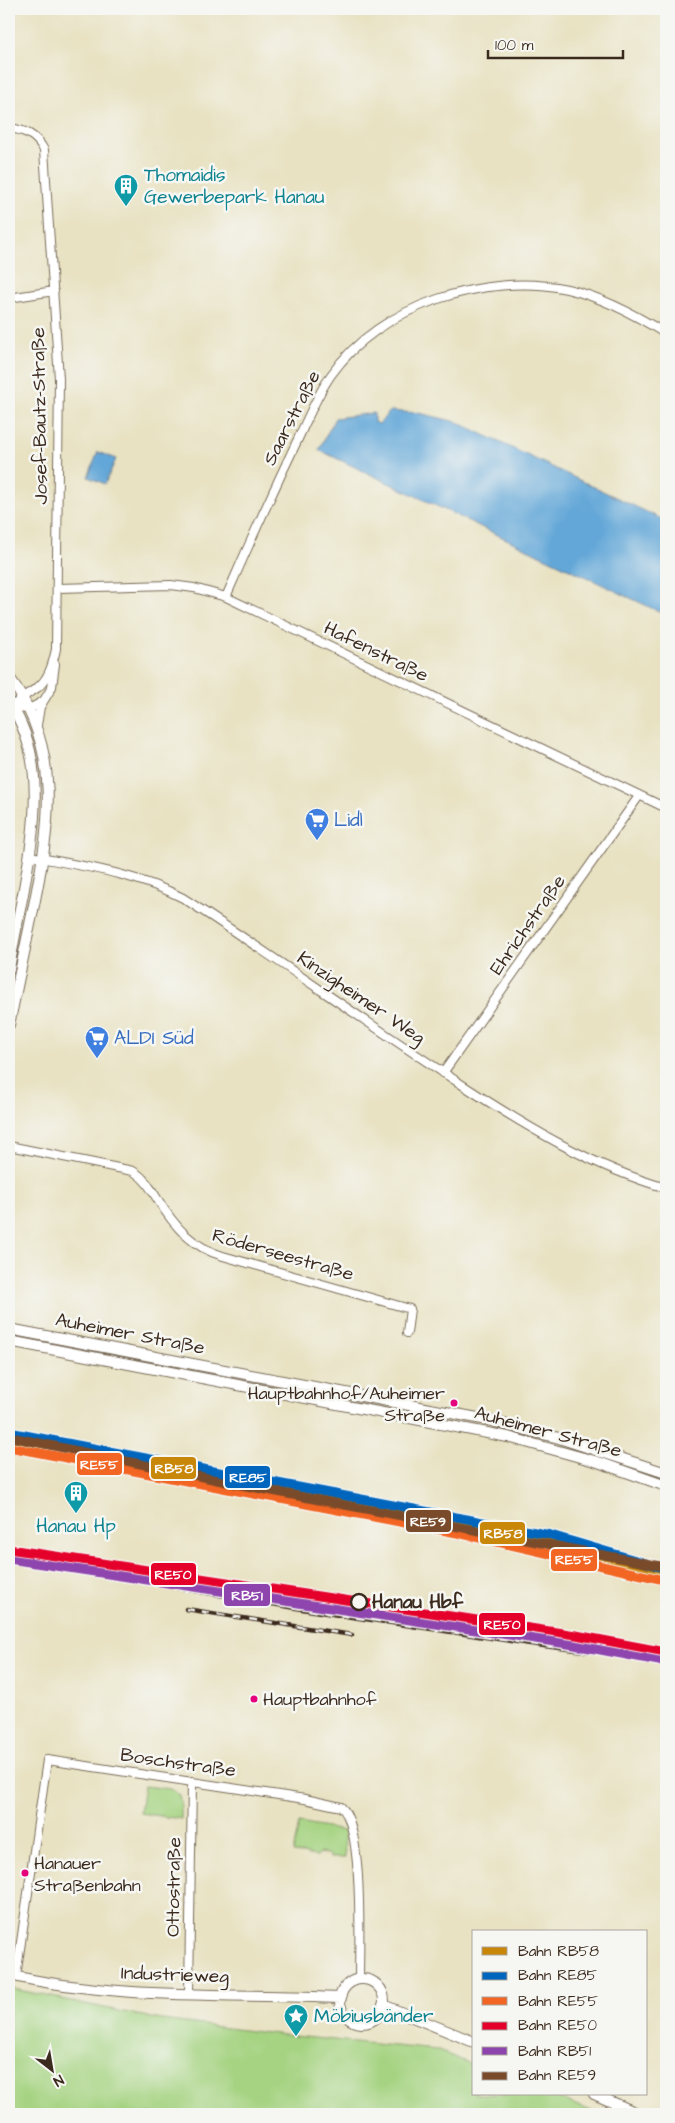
<svg xmlns="http://www.w3.org/2000/svg" width="675" height="2123" viewBox="0 0 675 2123" font-family="'Architects Daughter',sans-serif">
<style>
.green{fill:#a5d381;stroke:#707e50}
.water{fill:#64a7d8;stroke:#50687b}
.lines{fill:none;stroke-linecap:round;stroke-linejoin:round}
.street-casing{stroke:#786a57;stroke-width:10}
.secondary-casing{stroke:#786a57;stroke-width:12}
.street{stroke:#fff;stroke-width:8}
.secondary{stroke:#fff;stroke-width:10}
.rail-casing{stroke:#3b2a1e;stroke-width:4.5}
.rail{stroke:#f6f6f2;stroke-width:2.5;stroke-dasharray:8;stroke-linecap:butt}
.rail-1-casing{stroke:#f6f6f2;stroke-width:12}
.rail-2-casing{stroke:#f6f6f2;stroke-width:12}
.rail-3-casing{stroke:#f6f6f2;stroke-width:12}
.rail-4-casing{stroke:#f6f6f2;stroke-width:12}
.rail-5-casing{stroke:#f6f6f2;stroke-width:12}
.rail-6-casing{stroke:#f6f6f2;stroke-width:12}
.rail-1{stroke:#c88708;stroke-width:9}
.rail-2{stroke:#0065bd;stroke-width:9}
.rail-3{stroke:#f26522;stroke-width:9}
.rail-4{stroke:#e4002b;stroke-width:9}
.rail-5{stroke:#8e44ad;stroke-width:9}
.rail-6{stroke:#7a4b2a;stroke-width:9}
.bus-dot{fill:#e5007d;stroke:#f6f6f2;stroke-width:2}
.stop-dot{fill:#f6f6f2;stroke:#3b2a1e;stroke-width:2.5}
.labels{text-anchor:middle;dominant-baseline:central;stroke-width:5;stroke-linejoin:round;paint-order:stroke}
.bus-label{font-size:18px;fill:#3b2a1e;stroke:#f6f6f2;text-anchor:start}
.culture-label{font-size:19px;fill:#0d838f;stroke:#f6f6f2;text-anchor:start}
.street-label{font-size:19px;fill:#3b2a1e;stroke:#f6f6f2}
.shop-label{font-size:19px;fill:#366cbe;stroke:#f6f6f2;text-anchor:start}
.stop-label{font-size:19px;font-weight:bold;fill:#3b2a1e;stroke:#f6f6f2;text-anchor:start}
.line-badge{stroke:#f6f6f2;stroke-width:2}
.badge-label{font-size:14px;text-anchor:middle;font-weight:bold;fill:#fff}
</style>
<rect width="100%" height="100%" fill="#f6f6f2"/>
<filter id="ink" filterUnits="userSpaceOnUse"><feTurbulence type="fractalNoise" baseFrequency=".02" numOctaves="2"/><feDisplacementMap in="SourceGraphic" scale="10" xChannelSelector="R" yChannelSelector="G"/><feConvolveMatrix kernelMatrix="1 2 1 2 8 2 1 2 1" color-interpolation-filters="sRGB"/></filter>
<filter id="wash" filterUnits="userSpaceOnUse"><feTurbulence type="fractalNoise" baseFrequency=".0096" numOctaves="4" result="noise"/><feDisplacementMap in="SourceGraphic" scale="20" xChannelSelector="R" yChannelSelector="G"/><feGaussianBlur stdDeviation="1.12" result="paint"/><feColorMatrix in="noise" values="0 0 0 0 0 0 0 0 0 0 0 0 0 0 0 0 0 1.4 0 .05"/><feComposite in="paint" operator="in"/></filter>
<g filter="url(#wash)">
<rect width="100%" height="100%" fill="#e8e2c2"/>
<!-- green -->
<path class="green" d="M144 1786C173 1790 183 1784 181 1819L140 1813Z
M299 1823 344 1831 345 1858H330V1855L319 1853 317 1856 293 1853Z
M9 1988 162 2020 284 2035 436 2050 474 2065V2094H548L599 2114H9Z"/>
<!-- water -->
<path class="water" d="M390 411 419 413 457 422 666 521V615L319 450 335 418 374 413V422L379 424Z
M98 452 116 459 105 484 88 477Z"/>
</g>
<g filter="url(#ink)">
<g class="lines">
<defs>
<path id="street" d="M9 128C25 130 36 135 44 150L59 379 56 649C53 663 49 679 37 688 28 694 18 698 13 708L29 709 42 702
M9 298 54 291
M58 588 171 585 194 588 226 597 666 808
M226 597C249 544 273 491 298 439 308 418 317 395 331 375 380 305 485 272 567 289 602 297 636 315 666 334
M37 725 40 707 52 687 55 664
M30 856C82 866 135 873 183 898 278 959 369 1025 464 1086 527 1127 593 1167 666 1188
M443 1073 639 796
M9 1146 133 1171C145 1178 151 1189 158 1200 175 1227 192 1247 223 1256L410 1309 407 1333
M16 1977 47 1760 305 1799 341 1807C364 1825 359 1948 359 1980
M189 1994 192 1781"/>
<path id="secondary" d="M9 677C63 750 50 826 33 910 25 948 17 986 9 1025
M9 702C48 759 34 831 23 894 18 919 13 944 9 969
M9 1329 488 1420 559 1438 666 1473
M9 1341 508 1437 598 1462 666 1486
M9 1975C118 2000 230 1993 341 1998
M340 2001a22 22 0 1 1 44 0a22 22 0 1 1-44 0Z
M383 2005 474 2042
M594 2094 639 2114"/>
</defs>
<!-- street casing -->
<use href="#street" class="street-casing"/>
<!-- secondary casing -->
<use href="#secondary" class="secondary-casing"/>
<!-- street -->
<use href="#street" class="street"/>
<!-- secondary -->
<use href="#secondary" class="secondary"/>
<defs>
<path id="rail" d="M9 1560 332 1614 544 1646 666 1661
M186 1609 352 1635"/>
</defs>
<!-- rail casing -->
<use href="#rail" class="rail-casing"/>
<!-- rail -->
<use href="#rail" class="rail"/>
<defs>
<path id="rail-1" d="M9 1437 464 1524 666 1570"/>
<path id="rail-2" d="M9 1432 551 1535 666 1569"/>
<path id="rail-3" d="M9 1447 462 1534 664 1580"/>
<path id="rail-4" d="M9 1549 576 1635 666 1652"/>
<path id="rail-5" d="M9 1559 574 1645 664 1662"/>
<path id="rail-6" d="M11 1437 241 1485 666 1567"/>
</defs>
<!-- rail-1 casing -->
<use href="#rail-1" class="rail-1-casing"/>
<!-- rail-2 casing -->
<use href="#rail-2" class="rail-2-casing"/>
<!-- rail-3 casing -->
<use href="#rail-3" class="rail-3-casing"/>
<!-- rail-4 casing -->
<use href="#rail-4" class="rail-4-casing"/>
<!-- rail-5 casing -->
<use href="#rail-5" class="rail-5-casing"/>
<!-- rail-6 casing -->
<use href="#rail-6" class="rail-6-casing"/>
<!-- rail-1 -->
<use href="#rail-1" class="rail-1"/>
<!-- rail-2 -->
<use href="#rail-2" class="rail-2"/>
<!-- rail-3 -->
<use href="#rail-3" class="rail-3"/>
<!-- rail-4 -->
<use href="#rail-4" class="rail-4"/>
<!-- rail-5 -->
<use href="#rail-5" class="rail-5"/>
<!-- rail-6 -->
<use href="#rail-6" class="rail-6"/>
</g>
</g>
<!-- icons -->
<defs>
<symbol id="building-pin" viewBox="-11 -11 22 30"><path d="M0 17L-7.5 6A9.5 9.5 0 1 1 7.5 6Z" fill="#0f9aa8" stroke="#f6f6f2"/><path d="M-4-6H4V6H1V3H-1V6H-4ZM-2.5-4.3h1.7v1.8h-1.7ZM.8-4.3h1.7v1.8H.8ZM-2.5-1h1.7V.8h-1.7ZM.8-1h1.7V.8H.8Z" fill="#fff"/></symbol>
<symbol id="supermarket-pin" viewBox="-11 -11 22 30"><path d="M0 17L-7.5 6A9.5 9.5 0 1 1 7.5 6Z" fill="#3f7fe0" stroke="#f6f6f2"/><path d="M-6-5.5h2.5l.6 2H6L4.5 2H-2.5L-4.4-4H-6ZM-1.5 3.2a1.3 1.3 0 1 0 .1 0ZM3 3.2a1.3 1.3 0 1 0 .1 0Z" fill="#fff"/></symbol>
<symbol id="sight-pin" viewBox="-11 -11 22 30"><path d="M0 17L-7.5 6A9.5 9.5 0 1 1 7.5 6Z" fill="#0f9aa8" stroke="#f6f6f2"/><path d="M0-6L1.8-2.2L6-1.7L2.9 1.2L3.7 5.4L0 3.3L-3.7 5.4L-2.9 1.2L-6-1.7L-1.8-2.2Z" fill="#fff"/></symbol>
</defs>
<g fill-rule="evenodd">
<use href="#building-pin" x="112" y="172" width="28" height="38"/>
<use href="#supermarket-pin" x="303" y="806" width="28" height="38"/>
<use href="#supermarket-pin" x="83" y="1024" width="28" height="38"/>
<use href="#building-pin" x="62" y="1479" width="28" height="38"/>
<use href="#sight-pin" x="282" y="2002" width="28" height="38"/>
</g>
<!-- markers -->
<g class="bus-dot">
<circle cx="454" cy="1403" r="4.5"/>
<circle cx="254" cy="1699" r="4.5"/>
<circle cx="25" cy="1873" r="4.5"/>
</g>
<circle class="stop-dot" cx="359" cy="1602" r="8"/>
<g class="labels">
<!-- bus labels -->
<g class="bus-label">
<text x="445" y="1393" text-anchor="end">Hauptbahnhof/Auheimer<tspan x="445" dy="22">Straße</tspan></text>
<text x="263" y="1699">Hauptbahnhof</text>
<text x="34" y="1863">Hanauer<tspan x="34" dy="22">Straßenbahn</tspan></text>
</g>
<!-- culture labels -->
<g class="culture-label">
<text x="144" y="175">Thomaidis<tspan x="144" dy="22">Gewerbepark Hanau</tspan></text>
<text x="76" y="1526" text-anchor="middle">Hanau Hp</text>
<text x="314" y="2016">Möbiusbänder</text>
</g>
<!-- street labels -->
<g class="street-label">
<text transform="translate(40 416) rotate(-91)">Josef-Bautz-Straße</text>
<text transform="translate(292 418) rotate(-63)">Saarstraße</text>
<text transform="translate(376 652) rotate(26)">Hafenstraße</text>
<text transform="translate(528 925) rotate(-55)">Ehrichstraße</text>
<text transform="translate(361 998) rotate(34)">Kinzigheimer Weg</text>
<text transform="translate(283 1255) rotate(16)">Röderseestraße</text>
<text transform="translate(130 1334) rotate(11)">Auheimer Straße</text>
<text transform="translate(548 1432) rotate(15)">Auheimer Straße</text>
<text transform="translate(178 1763) rotate(8)">Boschstraße</text>
<text transform="translate(174 1887) rotate(-89)">Ottostraße</text>
<text transform="translate(175 1975) rotate(2)">Industrieweg</text>
</g>
<!-- shop labels -->
<g class="shop-label">
<text x="334" y="820">Lidl</text>
<text x="114" y="1038">ALDI Süd</text>
</g>
<!-- stop labels -->
<g class="stop-label">
<text x="372" y="1602">Hanau Hbf</text>
</g>
</g>
<g class="line-badge">
<rect x="76" y="1452" width="47" height="24" rx="5" fill="#f26522"/>
<rect x="150" y="1456" width="47" height="24" rx="5" fill="#c88708"/>
<rect x="224" y="1465" width="47" height="24" rx="5" fill="#0065bd"/>
<rect x="405" y="1509" width="47" height="24" rx="5" fill="#7a4b2a"/>
<rect x="479" y="1521" width="47" height="24" rx="5" fill="#c88708"/>
<rect x="550" y="1548" width="48" height="24" rx="5" fill="#f26522"/>
<rect x="150" y="1562" width="47" height="24" rx="5" fill="#e4002b"/>
<rect x="223" y="1583" width="48" height="24" rx="5" fill="#8e44ad"/>
<rect x="478" y="1612" width="48" height="24" rx="5" fill="#e4002b"/>
</g>
<g class="badge-label">
<text x="99" y="1469">RE55</text>
<text x="174" y="1473">RB58</text>
<text x="248" y="1482">RE85</text>
<text x="428" y="1526">RE59</text>
<text x="503" y="1538">RB58</text>
<text x="574" y="1564">RE55</text>
<text x="173" y="1579">RE50</text>
<text x="247" y="1600">RB51</text>
<text x="502" y="1629">RE50</text>
</g>
<!-- margin -->
<rect width="675" height="2123" fill="none" stroke="#f6f6f2" stroke-width="30"/>
<!-- legend -->
<rect x="472" y="1930" width="175" height="165" fill="#f6f6f2" stroke="#aba49d"/>
<rect x="482" y="1947" width="25" height="8" fill="#c88708" stroke="#aba49d"/>
<text x="518" y="1956" font-size="15" fill="#3b2a1e">Bahn RB58</text>
<rect x="482" y="1972" width="25" height="8" fill="#0065bd" stroke="#aba49d"/>
<text x="518" y="1980" font-size="15" fill="#3b2a1e">Bahn RE85</text>
<rect x="482" y="1997" width="25" height="8" fill="#f26522" stroke="#aba49d"/>
<text x="518" y="2006" font-size="15" fill="#3b2a1e">Bahn RE55</text>
<rect x="482" y="2022" width="25" height="8" fill="#e4002b" stroke="#aba49d"/>
<text x="518" y="2030" font-size="15" fill="#3b2a1e">Bahn RE50</text>
<rect x="482" y="2047" width="25" height="8" fill="#8e44ad" stroke="#aba49d"/>
<text x="518" y="2056" font-size="15" fill="#3b2a1e">Bahn RB51</text>
<rect x="482" y="2072" width="25" height="8" fill="#7a4b2a" stroke="#aba49d"/>
<text x="518" y="2080" font-size="15" fill="#3b2a1e">Bahn RE59</text>
<!-- north arrow -->
<g transform="translate(52 2070) rotate(149)" stroke="#f6f6f2" stroke-width="4" paint-order="stroke">
<path d="M0-4L9 19L0 12L-9 19Z" fill="#3b2a1e"/>
<text y="-8" font-size="14" font-weight="bold" text-anchor="middle" fill="#3b2a1e">N</text>
</g>
<!-- scale -->
<path d="M488 50v8h135v-8" fill="none" stroke="#3b2a1e" stroke-width="2.5"/>
<text x="495" y="50" font-size="15" fill="#3b2a1e" stroke="#f6f6f2" stroke-width="4" paint-order="stroke">100 m</text>
</svg>
